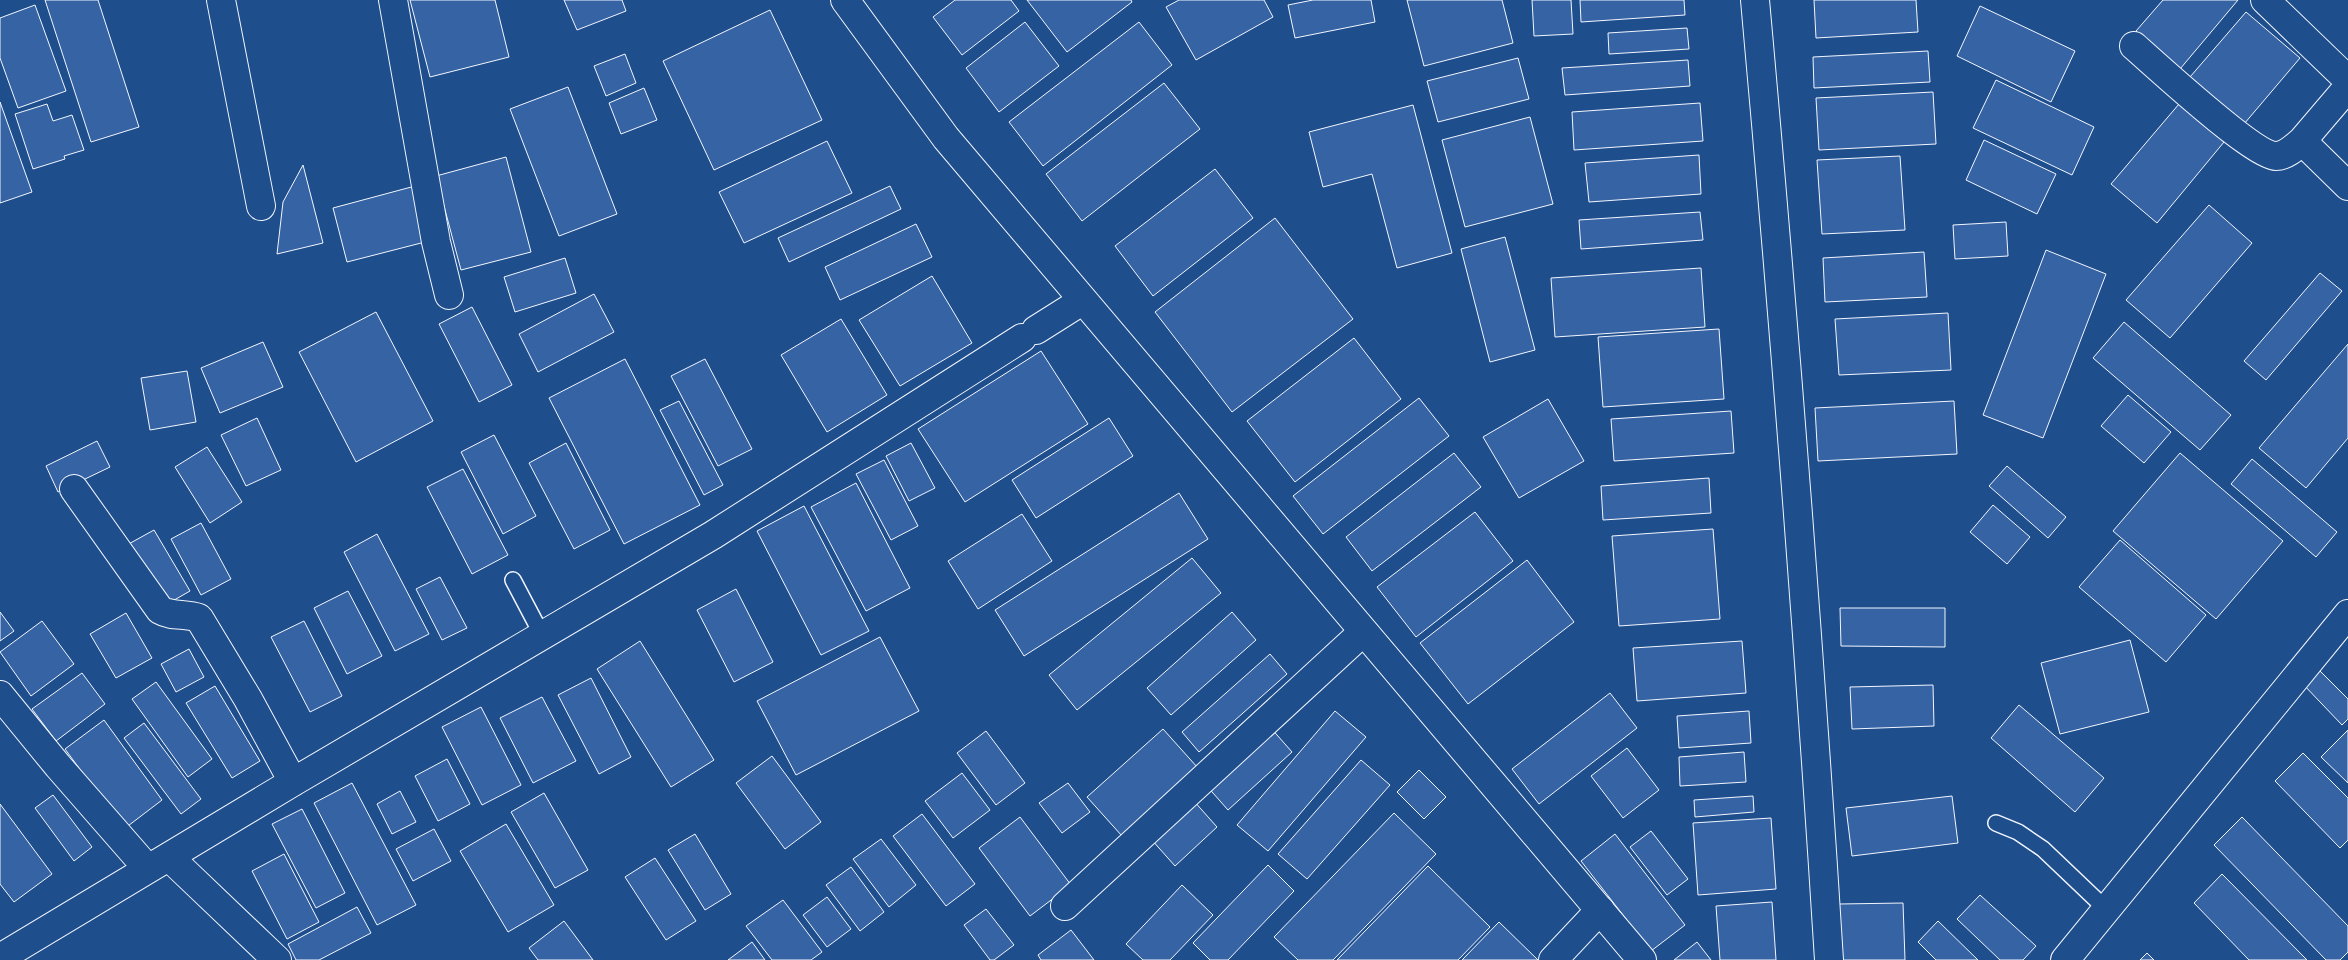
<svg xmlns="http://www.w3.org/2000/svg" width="2348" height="960" viewBox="0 0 2348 960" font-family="'Fira Sans',sans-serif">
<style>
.building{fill:#3563a3;stroke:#f2f6ff}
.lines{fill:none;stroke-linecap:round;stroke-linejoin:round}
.lane-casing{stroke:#f2f6ff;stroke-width:18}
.street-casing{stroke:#f2f6ff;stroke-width:30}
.secondary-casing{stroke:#f2f6ff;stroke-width:30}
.lane{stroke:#1f4e8c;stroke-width:15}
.street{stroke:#1f4e8c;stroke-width:28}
.secondary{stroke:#1f4e8c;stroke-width:28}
</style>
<rect width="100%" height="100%" fill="#1f4e8c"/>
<!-- building -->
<path class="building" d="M45 0H98L139 127 91 142Z
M410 0H495L509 57 430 77Z
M564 0H622L626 11 577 30Z
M955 0H1011L1019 11 962 55 933 17Z
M1027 0H1131L1132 2 1067 52Z
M1179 0H1264L1273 17 1196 60 1166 7Z
M1313 0H1371L1375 22 1295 38 1288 5Z
M1407 0H1502L1513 43 1424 66Z
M1532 0H1571L1573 34 1534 36Z
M1580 0H1684L1685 15 1581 22Z
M1814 0H1916L1918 32 1816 38Z
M2163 0H2238L2180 69 2136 31Z
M35 5 66 91 18 108 0 58V18Z
M1980 6 2075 51 2051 102 1957 56Z
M770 10 822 120 714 170 663 61Z
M2246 12 2300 58 2244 124 2190 77Z
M1025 22 1059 66 999 112 966 68Z
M1139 22 1172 65 1043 166 1009 122Z
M1687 28 1689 49 1609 54 1608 33Z
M1928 51 1930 82 1814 88 1813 57Z
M625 54 636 83 606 96 594 66Z
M1518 58 1529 99 1438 122 1427 81Z
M1688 60 1690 86 1565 95 1562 68Z
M1996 80 2094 127 2072 175 1973 128Z
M1164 83 1200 129 1082 221 1046 174Z
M568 87 617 214 559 236 510 109Z
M644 88 657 120 621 134 609 103Z
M1933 92 1936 144 1819 150 1816 98Z
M0 102 32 192 0 203Z
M1700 103 1703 141 1574 150 1572 112Z
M47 104 53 121 72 115 84 150 64 156 65 159 33 169 15 114Z
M2179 104 2224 142 2157 223 2111 184Z
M1413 105 1452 253 1397 268 1372 174 1323 187 1309 132Z
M1530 117 1553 204 1465 227 1442 140Z
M1984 140 2056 174 2037 214 1966 180Z
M827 141 852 193 744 243 719 192Z
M1699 155 1701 194 1589 202 1585 163Z
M1900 156 1905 230 1822 234 1817 160Z
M506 157 531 252 461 270 436 176Z
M303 165 323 243 277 254 283 202Z
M1215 169 1253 218 1153 296 1115 246Z
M415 186 429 241 347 262 333 208Z
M890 186 901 209 789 262 778 238Z
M2209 205 2252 243 2170 338 2126 300Z
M1700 212 1703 240 1581 249 1579 220Z
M1275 218 1353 319 1232 412 1155 312Z
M2006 222 2008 256 1955 259 1953 225Z
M916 224 932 257 840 300 825 267Z
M1505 237 1535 350 1490 362 1461 249Z
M2046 250 2106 274 2043 438 1983 415Z
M1924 252 1927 297 1825 302 1823 258Z
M565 258 576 293 515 312 504 277Z
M1701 268 1705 327 1555 337 1551 278Z
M2320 273 2342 291 2266 380 2244 361Z
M932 276 972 343 900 386 859 320Z
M594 294 614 332 538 372 519 334Z
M472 307 512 385 479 402 439 324Z
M376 312 433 421 356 462 299 352Z
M1948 313 1951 370 1839 375 1835 319Z
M841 319 887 395 827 432 781 355Z
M2124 322 2231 415 2200 450 2093 358Z
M1719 329 1724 399 1603 407 1598 337Z
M1354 338 1401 399 1295 482 1247 421Z
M263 342 283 387 220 413 201 368Z
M2348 344V438L2306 488 2259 448Z
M1041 351 1088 424 965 502 918 429Z
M625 359 700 505 624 544 549 398Z
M705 359 752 449 718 466 671 376Z
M187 371 196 422 150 430 141 378Z
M2128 395 2171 432 2144 463 2101 426Z
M1419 398 1449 436 1323 534 1293 496Z
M1548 399 1584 461 1519 498 1483 437Z
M679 401 723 485 704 495 660 410Z
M1954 401 1957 454 1818 461 1815 408Z
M1731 411 1734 453 1614 461 1611 419Z
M257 418 281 470 246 486 221 435Z
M1109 418 1133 456 1036 518 1012 480Z
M494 435 536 516 503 534 461 452Z
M97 441 110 467 58 492 46 466Z
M566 443 610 530 574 549 529 463Z
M911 443 935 488 909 501 886 456Z
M207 447 242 502 210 523 175 467Z
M1454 453 1481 487 1372 571 1346 537Z
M2180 453 2283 541 2216 619 2113 531Z
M2252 459 2337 532 2316 557 2231 484Z
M884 460 918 526 891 540 856 474Z
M2007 466 2066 517 2048 538 1989 486Z
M463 469 508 555 472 574 427 487Z
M1709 478 1711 513 1603 520 1601 486Z
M856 483 910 588 866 611 811 507Z
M1179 493 1208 539 1024 656 995 610Z
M1993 505 2030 537 2007 564 1970 532Z
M804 506 869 631 821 655 757 531Z
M1475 512 1513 561 1416 637 1377 587Z
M1022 514 1052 561 978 609 948 561Z
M201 523 231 579 201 595 171 539Z
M1713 529 1720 619 1619 626 1612 536Z
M154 530 190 591 162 607 125 546Z
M377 534 429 634 395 651 344 552Z
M2120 540 2206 615 2166 662 2079 587Z
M1192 558 1221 593 1077 710 1049 675Z
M1527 560 1574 622 1468 704 1420 643Z
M440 577 467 628 442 640 416 589Z
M736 589 773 662 734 682 697 610Z
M348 591 382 656 347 674 314 608Z
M1840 608H1945V647L1841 646Z
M0 612 14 631 0 641Z
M1232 612 1256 640 1171 715 1147 688Z
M126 613 152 658 116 678 90 634Z
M42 621 74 664 31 696 0 652Z
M304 621 342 696 310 712 271 637Z
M880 637 919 711 796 775 757 701Z
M2130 640 2149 712 2060 734 2041 663Z
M640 641 714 760 671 787 597 669Z
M1742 641 1746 693 1637 701 1633 648Z
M189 649 204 677 176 692 161 664Z
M1270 654 1287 674 1199 752 1182 732Z
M2316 667 2348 699V719L2342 725 2301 682Z
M82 673 105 704 56 741 32 709Z
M591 678 631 757 599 774 558 695Z
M156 682 212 759 188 777 132 699Z
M1933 685 1934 726 1852 729 1850 687Z
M215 686 260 761 232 778 186 703Z
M1610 693 1637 728 1539 804 1512 769Z
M542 697 576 761 533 783 500 718Z
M2019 705 2104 778 2075 812 1991 738Z
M481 707 521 785 482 805 442 727Z
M1335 711 1366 737 1268 851 1237 825Z
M1749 711 1751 743 1679 748 1677 716Z
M104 720 162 800 124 829 65 749Z
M144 723 201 799 181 814 124 738Z
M1270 727 1292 752 1228 810 1205 784Z
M1163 729 1198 768 1122 836 1087 797Z
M2348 730V783L2321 757Z
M986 731 1025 783 996 805 957 753Z
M1627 748 1659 790 1623 818 1591 776Z
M1744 752 1746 782 1680 786 1679 757Z
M2303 753 2348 798V840L2340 848 2275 781Z
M772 756 821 822 785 849 736 783Z
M447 759 470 804 438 821 415 776Z
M1361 760 1390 785 1307 879 1278 854Z
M1419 770 1446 797 1424 819 1397 792Z
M962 773 990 810 953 838 925 801Z
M352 783 416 905 377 925 314 803Z
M1068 783 1090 812 1062 833 1039 803Z
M400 791 416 822 392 834 377 804Z
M544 793 588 870 555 888 511 812Z
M53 795 92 847 74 861 35 808Z
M1753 796 1754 812 1695 817 1694 800Z
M1952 796 1958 843 1852 856 1846 808Z
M1193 800 1217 827 1175 866 1151 839Z
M0 804 52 874 14 902 0 884Z
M302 809 345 893 316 908 272 824Z
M1394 813 1436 854 1333 960H1298L1274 937Z
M922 814 975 884 946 906 893 836Z
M1020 817 1071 885 1030 916 979 848Z
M2242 817 2348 926V952L2340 960H2326L2214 845Z
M1771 818 1776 889 1698 895 1693 823Z
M506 824 554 905 508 932 460 851Z
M434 829 451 861 413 881 396 849Z
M1651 831 1688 879 1667 895 1630 847Z
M695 834 731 894 705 910 668 850Z
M1615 834 1685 925 1651 951 1581 861Z
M881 839 916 885 889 907 853 859Z
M284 854 319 922 287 939 252 871Z
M655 858 696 921 666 940 625 877Z
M1268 865 1294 891 1228 960H1210L1193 943Z
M1428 866 1490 927 1458 960H1337Z
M851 867 884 912 860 931 826 885Z
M2222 874 2307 960H2249L2194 903Z
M1182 885 1213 915 1170 960H1143L1126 944Z
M1980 895 2036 946 2023 960H2000L1957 919Z
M827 897 851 929 827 947 803 915Z
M783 900 822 952 811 960H772L746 926Z
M1772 902 1776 960H1720L1716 906Z
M1903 903 1905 960H1840L1839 904Z
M357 907 371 933 319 960H296L288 944Z
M986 909 1014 945 994 960H990L964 925Z
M564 921 593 960H538L529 948Z
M1938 921 1978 960H1936L1918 942Z
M1499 922 1538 960H1462Z
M1071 930 1094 960H1041L1038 955Z
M752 942 765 960H728Z
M1697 942 1711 960H1674Z
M2147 953 2154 960H2140Z"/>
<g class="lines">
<defs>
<path id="lane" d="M513 580 542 635
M1996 823 2018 832 2043 849 2106 909"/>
<path id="street" d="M221 0 261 206
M393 0 436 242 449 295
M2265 0 2348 80
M2134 46C2157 66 2253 155 2276 156 2286 156 2295 147 2302 141
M2348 87 2302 141 2348 186
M1036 330 1082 301
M74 489 160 610C172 617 186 613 199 618L248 699 293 782
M0 695 58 766 148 869
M169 857 277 960
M1065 906 1363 632
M0 958 293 782 713 535 1022 338
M1553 960 1600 910"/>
<path id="secondary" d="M845 0 946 138 1642 960
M1755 0C1784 320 1809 640 1829 960
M2065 960 2348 614"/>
</defs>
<!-- lane casing -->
<use href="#lane" class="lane-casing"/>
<!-- street casing -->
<use href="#street" class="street-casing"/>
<!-- secondary casing -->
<use href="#secondary" class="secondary-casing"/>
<!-- lane -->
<use href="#lane" class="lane"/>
<!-- street -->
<use href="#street" class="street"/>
<!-- secondary -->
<use href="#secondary" class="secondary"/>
</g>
</svg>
